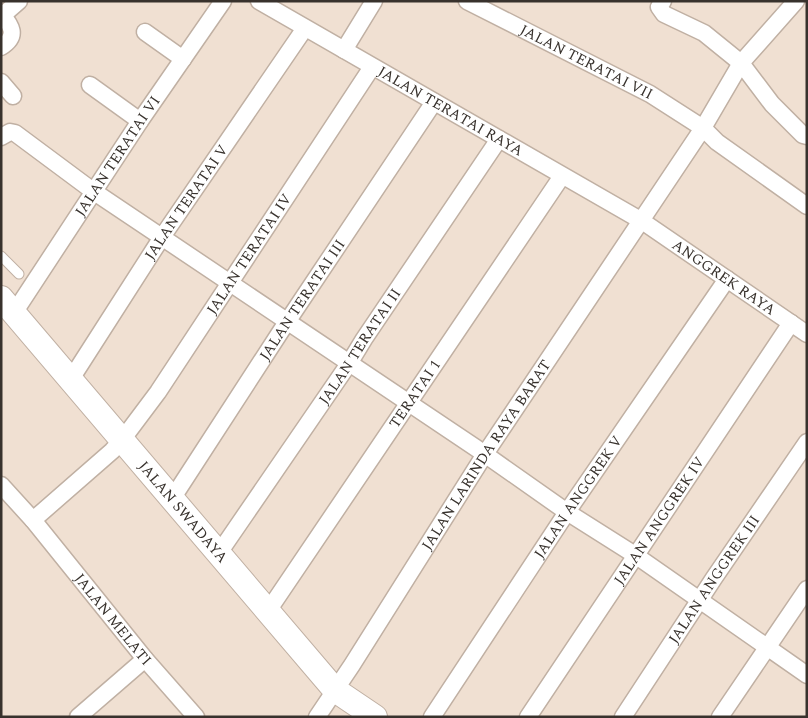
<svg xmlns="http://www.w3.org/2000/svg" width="808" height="718" viewBox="0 0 808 718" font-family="Spectral,serif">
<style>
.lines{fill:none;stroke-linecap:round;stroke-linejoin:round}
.lane-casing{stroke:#c0b0a3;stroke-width:11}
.street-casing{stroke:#c0b0a3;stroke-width:19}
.secondary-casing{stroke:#c0b0a3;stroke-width:26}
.lane{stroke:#fff;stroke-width:9}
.street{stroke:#fff;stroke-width:16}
.secondary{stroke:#fff;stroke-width:24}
.labels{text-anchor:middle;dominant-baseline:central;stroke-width:4.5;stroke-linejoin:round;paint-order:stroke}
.street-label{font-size:15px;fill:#38322d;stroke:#f0e0d2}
</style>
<rect width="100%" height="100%" fill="#f0e0d2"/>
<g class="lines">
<defs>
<path id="lane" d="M1 256 19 274"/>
<g id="street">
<path id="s1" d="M259 1 642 221 807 334"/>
<path id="s2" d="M467 1 650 94 703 128 717 142 807 206"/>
<path d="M663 1 659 7 664 14 704 33 741 63 772 104 803 135 807 136"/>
<path d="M1 13C11 25 19 36 1 47"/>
<path d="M3 15 19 1"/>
<path d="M145 32 183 59"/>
<path d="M344 50 374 1"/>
<path d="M1 82 13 96"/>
<path d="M90 85 140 121"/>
<path d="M1 137 10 132 15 133 93 191 476 448 567 512 635 555 807 675"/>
<path id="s3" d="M14 313 140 121 223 1"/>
<path id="s4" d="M71 379 162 237 305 28"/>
<path id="s5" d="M1 485 33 520 145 659 196 717"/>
<path id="s6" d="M172 499 281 331 434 102"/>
<path id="s7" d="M33 520 112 451 122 440 158 392 372 67"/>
<path id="s8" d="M219 553 350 362 364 339 499 139"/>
<path id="s9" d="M268 611 562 176"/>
<path d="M78 717 145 659"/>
<path id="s10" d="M317 717 352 665 485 454 703 128 741 63 796 1"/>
<path id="s11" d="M432 717 567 512 727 279"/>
<path id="s12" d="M528 717 791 323"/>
<path id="s13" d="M623 717 714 578 807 442"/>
<path d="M720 717 807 589"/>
</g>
<g id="secondary">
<path id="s14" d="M1 298 335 690 375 717"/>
</g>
</defs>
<!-- lane casing -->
<use href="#lane" class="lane-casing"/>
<!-- street casing -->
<use href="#street" class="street-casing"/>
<!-- secondary casing -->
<use href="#secondary" class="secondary-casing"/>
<!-- lane -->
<use href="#lane" class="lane"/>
<!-- street -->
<use href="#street" class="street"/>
<!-- secondary -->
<use href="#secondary" class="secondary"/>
</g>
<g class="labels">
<!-- street labels -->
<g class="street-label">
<text stroke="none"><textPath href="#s2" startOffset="134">JALAN TERATAI VII</textPath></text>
<text stroke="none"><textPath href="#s1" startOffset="221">JALAN TERATAI RAYA</textPath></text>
<text stroke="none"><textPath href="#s3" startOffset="188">JALAN TERATAI VI</textPath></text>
<text stroke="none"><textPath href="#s4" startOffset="211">JALAN TERATAI V</textPath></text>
<text stroke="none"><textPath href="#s7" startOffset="345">JALAN TERATAI IV</textPath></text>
<text stroke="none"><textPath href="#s1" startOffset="541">ANGGREK RAYA</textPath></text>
<text stroke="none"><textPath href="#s6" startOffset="238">JALAN TERATAI III</textPath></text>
<text stroke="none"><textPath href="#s8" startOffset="250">JALAN TERATAI II</textPath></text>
<text stroke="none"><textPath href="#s9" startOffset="262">TERATAI 1</textPath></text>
<text stroke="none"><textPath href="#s10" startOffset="312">JALAN LARINDA RAYA BARAT</textPath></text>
<text stroke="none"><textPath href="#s11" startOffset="264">JALAN ANGGREK V</textPath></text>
<text stroke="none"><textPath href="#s14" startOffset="281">JALAN SWADAYA</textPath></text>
<text stroke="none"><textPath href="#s12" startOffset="236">JALAN ANGGREK IV</textPath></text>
<text stroke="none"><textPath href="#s13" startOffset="165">JALAN ANGGREK III</textPath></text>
<text stroke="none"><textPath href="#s5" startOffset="175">JALAN MELATI</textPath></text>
</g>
</g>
<!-- border -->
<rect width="808" height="718" fill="none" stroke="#38322d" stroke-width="5"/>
</svg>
